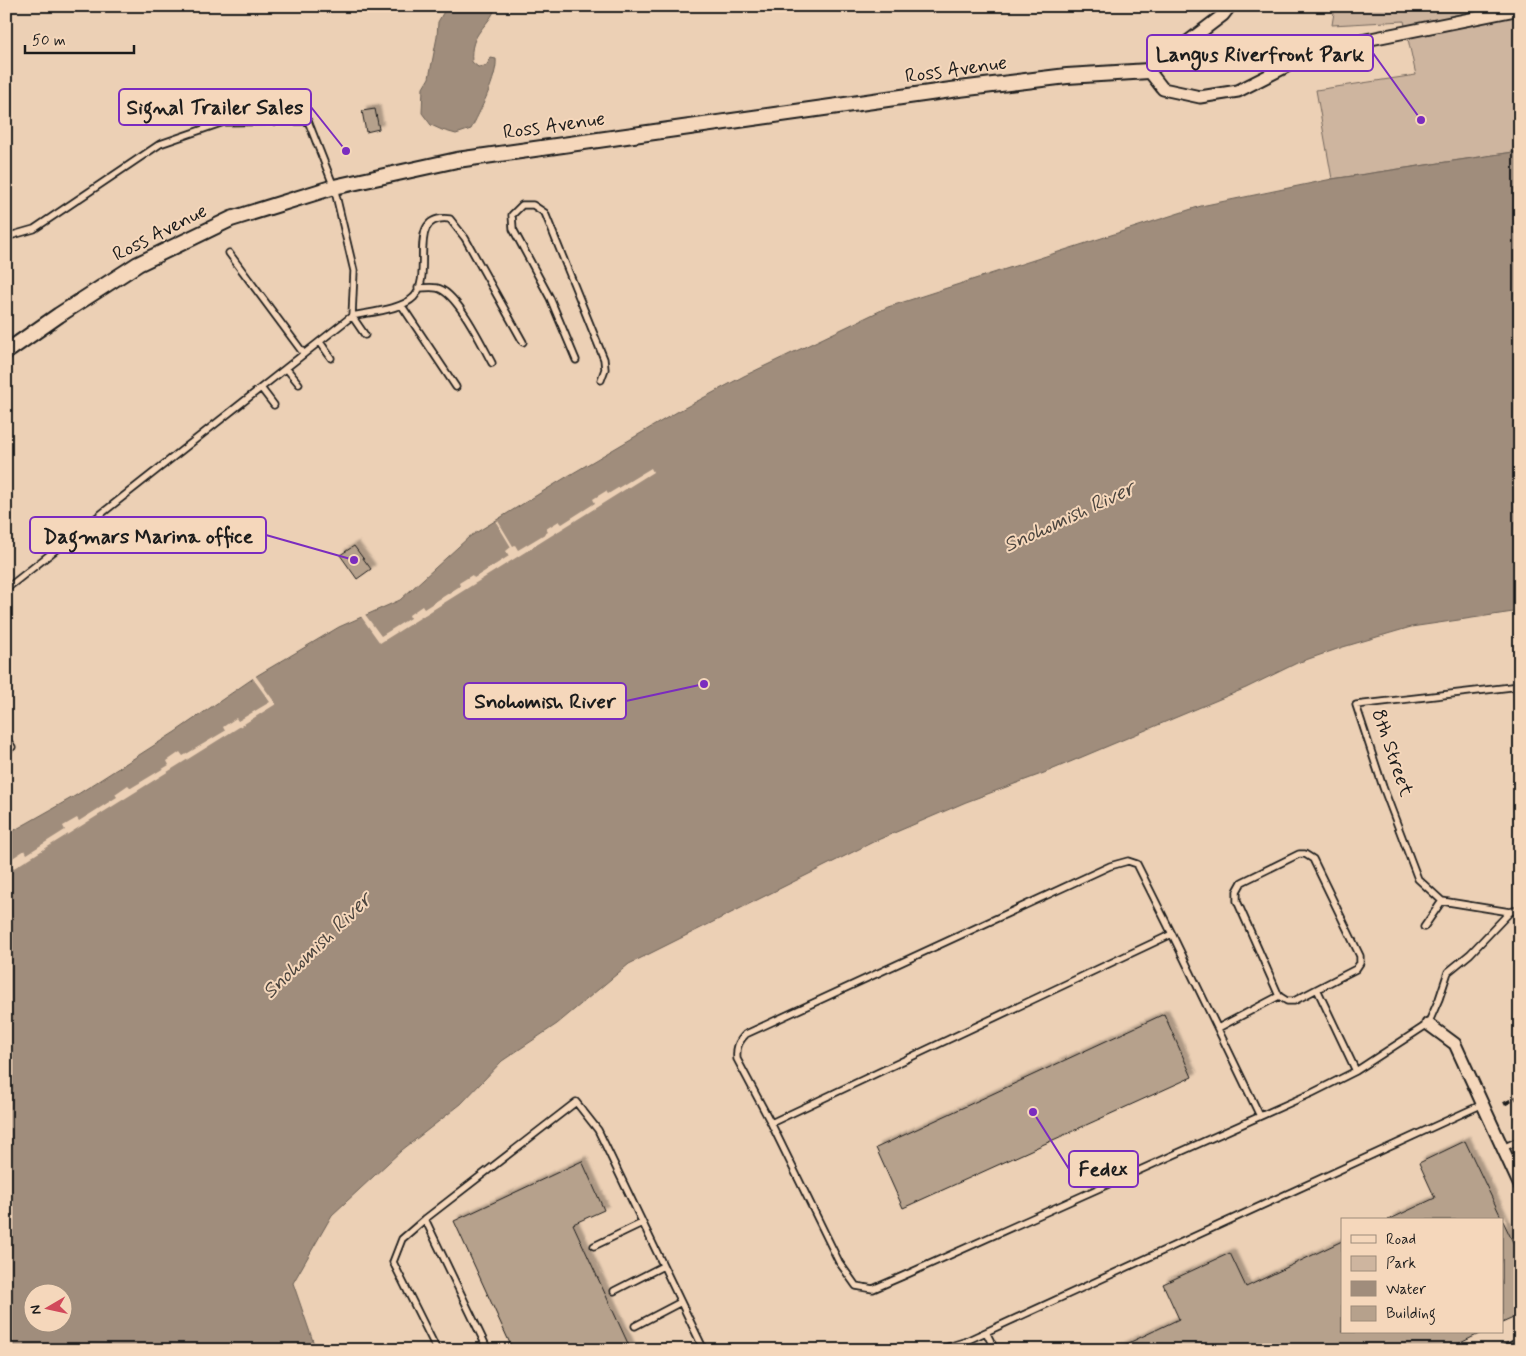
<svg xmlns="http://www.w3.org/2000/svg" width="1526" height="1356" viewBox="0 0 1526 1356" font-family="Mynerve,sans-serif">
<style>
.green{fill:#ceb59f;stroke:#75685e}
.water{fill:#a08d7c;stroke:#6b6056;fill-rule:evenodd}
.pier{fill:#ecd0b5}
.building{fill:#b6a18c;stroke:#1c1c1c;filter:url(#shadow)}
.lines{fill:none;stroke-linecap:round;stroke-linejoin:round}
.service-casing{stroke:#1c1c1c;stroke-width:9}
.minor-casing{stroke:#1c1c1c;stroke-width:15}
.tertiary-casing{stroke:#1c1c1c;stroke-width:18}
.service{stroke:#f5d7bb;stroke-width:5.5}
.minor{stroke:#f5d7bb;stroke-width:11}
.tertiary{stroke:#f5d7bb;stroke-width:14}
.rail{stroke:#1c1c1c;stroke-width:4;stroke-dasharray:8 4;stroke-linecap:butt}
.labels{text-anchor:middle;dominant-baseline:central;stroke-width:4;stroke-linejoin:round;paint-order:stroke}
.street-label{font-size:20px;fill:#1c1c1c;stroke:#f5d7bb}
.water-label{font-size:21px;font-style:italic;fill:#4a443e;stroke:#f5d7bb}
.leader{fill:none;stroke:#7b2cbf;stroke-width:2}
.callout-dot{fill:#7b2cbf;stroke:#f5d7bb;stroke-width:2}
.callout{fill:#f5d7bb;stroke:#7b2cbf;stroke-width:2}
.callout-label{font-size:21px;text-anchor:middle;font-weight:bold;fill:#1c1c1c}
</style>
<defs>
<filter id="shadow"><feDropShadow dx="4.5" dy="-4.5" stdDeviation="1" flood-color="#0004"/></filter>
</defs>
<rect width="100%" height="100%" fill="#ecd0b5"/>
<filter id="ink" filterUnits="userSpaceOnUse"><feTurbulence type="fractalNoise" baseFrequency=".02" numOctaves="2"/><feDisplacementMap in="SourceGraphic" scale="10" xChannelSelector="R" yChannelSelector="G"/><feConvolveMatrix kernelMatrix="1 2 1 2 8 2 1 2 1" color-interpolation-filters="sRGB"/></filter>
<g filter="url(#ink)">
<!-- green -->
<path class="green" d="M1335 6H1520V151L1332 179 1316 90 1416 75 1404 21 1332 25Z"/>
<!-- water -->
<path class="water" d="M447 6H496C490 27 469 31 472 62L478 67 486 66 491 58 496 59C498 75 479 114 471 129L456 134 442 130 431 125 422 113 423 88 429 78 437 37 438 22Z
M1520 151V611L1411 627 1343 647 1297 663 1246 688 1146 730 1044 773 966 802 873 842 629 964 557 1024 502 1061 461 1104 402 1150 332 1215 293 1283 316 1350H6V835L75 796 175 732 258 675 339 627 400 600 469 537 568 476 677 412 744 376 888 307 1201 206 1332 179ZM32 1294H62V1324H32Z"/>
<!-- pier -->
<path class="pier" d="M651 468 653 472 380 643 360 615 364 613 381 636 410 618 409 615 422 606 424 609 460 586 459 583 472 575 474 578 509 556 506 551 511 547 496 522 498 521 513 546 515 545 518 550 548 532 546 529 559 521 562 524 595 503 593 499 606 491 608 494Z
M255 675 276 704 6 873V867L13 862 11 859 25 850 27 854 65 830 63 826 77 818 79 821 117 797 115 794 128 785 131 788 169 765 167 761 180 752 183 756 225 731 223 727 236 718 238 721 270 702 252 677Z"/>
<!-- building -->
<path class="building" d="M375 109 379 129 366 132 362 111Z
M354 546 371 569 357 579 340 555Z
M1164 1014 1192 1077 903 1208 876 1148Z
M1465 1141 1520 1257V1315L1502 1323V1220H1388L1435 1198 1419 1163Z
M582 1161 604 1210 573 1224 631 1350H513L454 1221Z
M1342 1241V1332H1483L1446 1350H1114L1179 1319 1163 1284 1230 1253 1246 1287Z"/>
<g class="lines">
<defs>
<path id="service" d="M6 237 34 229 160 144 224 122 308 121 334 187 354 271 352 316 6 589
M229 253 304 354
M418 288C424 288 431 287 437 288 457 292 482 345 492 363
M402 306 456 387
M365 335 352 316C370 312 401 310 414 297 435 274 404 213 450 219L465 238 523 342
M320 342 331 358
M576 360 550 298 513 229 512 215 522 205H533L545 213 604 359 605 369 601 380
M286 368 299 384
M261 388 274 405
M6 739 12 747
M1442 901 1510 912
M1424 927 1442 901 1418 879 1383 787 1356 705 1520 686
M1317 989 1356 969 1360 963V956L1313 859 1305 854H1299L1242 882 1237 891V901L1279 996 1287 1001H1294L1317 989 1356 1071
M1218 1028 1279 996
M1260 1116 1172 934 771 1123 839 1262 856 1286 873 1289 903 1276 1312 1093 1356 1071 1428 1024 1439 999 1448 972 1470 954 1510 912 1520 909
M771 1123 737 1059C736 1048 738 1042 746 1034L1110 866 1128 861 1137 864 1172 934
M1503 1148 1520 1140
M425 1219 488 1350
M594 1246 642 1223
M614 1291 663 1266
M635 1326 681 1302
M986 1332 995 1350
M437 1350 393 1262 402 1239 425 1219 576 1102 598 1130 704 1350
M694 1350 702 1346
M938 1350 964 1342 1483 1104
M1502 1350 1520 1341"/>
<path id="minor" d="M1230 6 1223 15 1149 71 1163 89 1200 97 1238 91 1285 67 1304 56 1331 47 1520 9
M1428 1024 1455 1044 1520 1186"/>
<path id="tertiary" d="M6 352 59 315 138 264 231 219 334 187 457 160 951 90 1067 76 1149 71"/>
</defs>
<!-- service casing -->
<use href="#service" class="service-casing"/>
<!-- minor casing -->
<use href="#minor" class="minor-casing"/>
<!-- tertiary casing -->
<use href="#tertiary" class="tertiary-casing"/>
<!-- service -->
<use href="#service" class="service"/>
<!-- minor -->
<use href="#minor" class="minor"/>
<!-- tertiary -->
<use href="#tertiary" class="tertiary"/>
<!-- rail -->
<path class="rail" d="M1504 1104 1520 1096"/>
</g>
</g>
<g class="labels">
<!-- street labels -->
<g class="street-label">
<text transform="translate(956 70) rotate(-8)">Ross Avenue</text>
<text transform="translate(554 126) rotate(-8)">Ross Avenue</text>
<text transform="translate(160 233) rotate(-27)">Ross Avenue</text>
<text transform="translate(1392 753) rotate(71)">8th Street</text>
</g>
<!-- water labels -->
<g class="water-label">
<text transform="translate(1069 517) rotate(-25)">Snohomish River</text>
<text transform="translate(317 946) rotate(-44)">Snohomish River</text>
</g>
</g>
<!-- callouts -->
<path class="leader" d="M1421 120L1373 53M346 151L311 107M354 560L266 535M704 684L626 701M1033 1112L1069 1169"/>
<g class="callout-dot">
<circle cx="1421" cy="120" r="5"/>
<circle cx="346" cy="151" r="5"/>
<circle cx="354" cy="560" r="5"/>
<circle cx="704" cy="684" r="5"/>
<circle cx="1033" cy="1112" r="5"/>
</g>
<g class="callout">
<rect x="1147" y="35" width="226" height="36" rx="5"/>
<rect x="119" y="89" width="192" height="36" rx="5"/>
<rect x="30" y="517" width="236" height="36" rx="5"/>
<rect x="464" y="683" width="162" height="36" rx="5"/>
<rect x="1069" y="1151" width="69" height="36" rx="5"/>
</g>
<g class="callout-label">
<text x="1260" y="61">Langus Riverfront Park</text>
<text x="215" y="114">Signal Trailer Sales</text>
<text x="148" y="543">Dagmars Marina office</text>
<text x="545" y="708">Snohomish River</text>
<text x="1103" y="1176">Fedex</text>
</g>
<!-- margin -->
<rect width="1526" height="1356" fill="none" stroke="#f5d7bb" stroke-width="25"/>
<rect x="12" y="12" width="1501" height="1331" fill="none" stroke="#1c1c1c" stroke-width="2" filter="url(#ink)"/>
<!-- legend -->
<rect x="1341" y="1218" width="162" height="115" fill="#f5d7bb" stroke="#9e8c7b"/>
<rect x="1351" y="1235" width="25" height="8" fill="#f5d7bb" stroke="#9e8c7b"/>
<text x="1386" y="1244" font-size="15" fill="#1c1c1c">Road</text>
<rect x="1351" y="1256" width="25" height="15" fill="#ceb59f" stroke="#9e8c7b"/>
<text x="1386" y="1268" font-size="15" fill="#1c1c1c">Park</text>
<rect x="1351" y="1281" width="25" height="15" fill="#a08d7c" stroke="#9e8c7b"/>
<text x="1386" y="1294" font-size="15" fill="#1c1c1c">Water</text>
<rect x="1351" y="1306" width="25" height="15" fill="#b6a18c" stroke="#9e8c7b"/>
<text x="1386" y="1318" font-size="15" fill="#1c1c1c">Building</text>
<!-- north arrow -->
<g transform="translate(48 1308) rotate(261)"><circle r="24" fill="#f5d7bb" stroke="#9e8c7b"/>
<path d="M0-4L9 19L0 12L-9 19Z" fill="#d1495b"/>
<text y="-8" font-size="14" font-weight="bold" text-anchor="middle" fill="#1c1c1c">N</text>
</g>
<!-- scale -->
<path d="M25 45v8h109v-8" fill="none" stroke="#1c1c1c" stroke-width="2.5"/>
<text x="32" y="45" font-size="15" fill="#1c1c1c" stroke="#f5d7bb" stroke-width="4" paint-order="stroke">50 m</text>
</svg>
